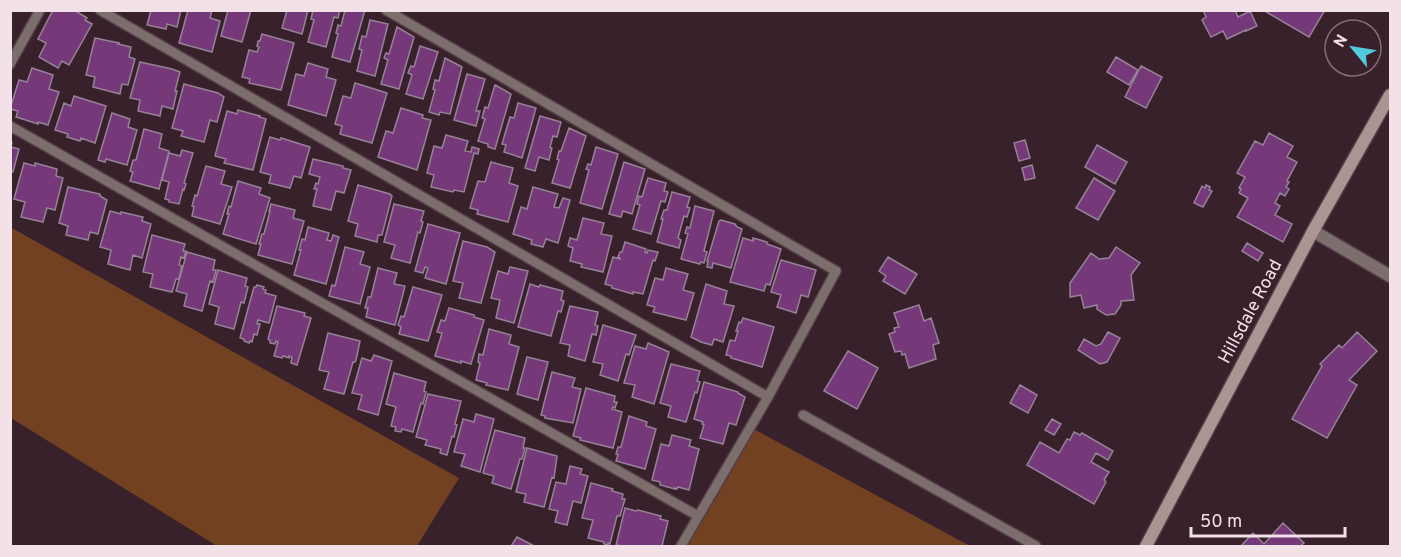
<svg xmlns="http://www.w3.org/2000/svg" width="1401" height="557" viewBox="0 0 1401 557" font-family="Overpass,sans-serif">
<style>
.green{fill:#724122}
.building{fill:#75397a;stroke:#968297;stroke-width:1.5}
.lines{fill:none;stroke-linecap:round;stroke-linejoin:round}
.lane-casing{stroke:#533c45;stroke-width:12}
.street-casing{stroke:#533c45;stroke-width:15}
.secondary-casing{stroke:#533c45;stroke-width:15}
.lane{stroke:#7c6e6d;stroke-width:9}
.street{stroke:#7c6e6d;stroke-width:12}
.secondary{stroke:#ab9593;stroke-width:12}
.labels{text-anchor:middle;dominant-baseline:central;stroke-width:5;stroke-linejoin:round;paint-order:stroke}
.street-label{font-size:18px;fill:#f2e1e7;stroke:#39212b}
</style>
<rect width="100%" height="100%" fill="#39212b"/>
<!-- green -->
<path class="green" d="M10 227 459 478 417 546H217L11 418Z
M750 427 970 546H682Z"/>
<!-- building -->
<path class="building" d="M53 10H74L87 18 85 20 92 24 69 65 62 61 58 68 39 57 46 43 38 39Z
M151 10H181L177 27 167 24 166 29 147 25Z
M188 10H212L210 18 220 21 212 52 179 43Z
M228 10H251L242 42 221 36Z
M287 10H308L302 34 282 28Z
M313 10H340L338 18 334 17 326 47 308 42 314 20 311 19Z
M345 10H365L350 62 332 57 338 34 336 33 338 25 341 26Z
M1203 10H1235L1238 17 1250 11 1257 26 1246 31V30L1227 39 1223 31 1211 37 1202 20 1206 17Z
M1263 10H1325L1309 37Z
M370 20 388 24 375 76 357 71 362 50 359 49 362 36 366 37Z
M397 27 414 37 399 89 381 84 388 60 384 58 386 53 389 54Z
M262 34 294 43 281 90 249 83 250 79 242 77 249 50 257 52 259 47 257 46 258 41H260Z
M95 38 119 43 118 44 131 47 129 57 135 59 128 85 122 84 120 94 93 87 95 77 86 75Z
M420 46 438 52 423 99 406 94 412 75 408 73 411 66 414 67Z
M1116 57 1138 70 1129 85 1107 72Z
M445 58 462 67 450 114 440 112 439 115 429 112 435 90 433 89 435 80 439 81Z
M140 62 172 69 180 72 175 91H177L173 109 162 106 160 116 138 111 140 100 130 98Z
M308 63 328 69 326 77 336 80 326 116 288 105 296 74 304 76Z
M1141 66 1162 77 1146 108 1125 97Z
M32 68 53 75 49 89 59 92 48 125 38 122V124L16 117 18 111 10 109 19 80 27 82Z
M467 74 485 79 476 111H480L476 126 454 120Z
M355 83 387 93 372 143 340 134 342 126 335 124 343 96 351 98Z
M184 84 218 93 224 97 217 122 210 120 204 142 181 136 183 131 172 128Z
M495 85 511 94 495 149 488 147V144L478 141 485 119 482 118 485 107 488 108Z
M74 96 106 106 95 143 81 138 80 141 67 137 68 134 55 130 64 103 71 106Z
M518 103 536 108 522 158 504 152 506 145 502 144 510 117 514 118Z
M401 108 423 115 422 118 431 120 417 170 378 157 386 131 393 133Z
M238 110 260 116 259 117 266 119 253 170 224 163 226 159 215 156 227 111 237 114Z
M112 113 130 119 128 127 137 130 127 165 106 159 105 162 98 160Z
M540 116 561 122 557 137 553 136 550 147 552 148 549 160 539 157 535 171 525 168Z
M569 128 586 136 570 188 552 183 559 160 557 159 559 151H561Z
M144 129 162 134 159 148 169 151 159 189 130 181 133 172 130 171 133 160H136Z
M1269 133 1293 146 1287 157 1297 162 1287 181 1289 182 1286 187 1289 189 1285 196 1280 193 1275 203 1280 206 1275 215 1292 224 1283 242 1237 217 1248 198 1239 193 1241 189 1239 188 1245 177 1237 173 1255 141 1263 145Z
M446 135 468 141 465 151 471 152 472 147 479 149 478 154 474 153 464 192 454 190 453 192 431 187 434 175 427 173 434 146 442 148Z
M270 137 280 140 281 138 310 147 301 178 294 176 290 188 269 183 271 175 260 172Z
M1025 140 1030 158 1019 161 1014 143Z
M10 143H12L11 147 19 149 13 172 10 171Z
M1097 145 1127 162 1115 184 1085 167Z
M596 147 618 154 602 209 580 203 589 170 586 169 588 164 591 165Z
M182 150 193 153 184 183 186 184 184 190 183 189 179 204 169 202V200L165 199 169 182 162 180 169 153 180 156Z
M313 159 343 166V168L351 170 344 193 336 191 331 210 313 206 317 189H314L316 183 318 184 320 177 309 174Z
M491 162 513 168 509 183 518 186 508 222 477 214 478 210 470 208 478 181 485 182Z
M624 162 645 169 632 214 623 211 621 217 609 214Z
M24 163 35 166V163L57 169 56 176 63 178 55 210 47 208 43 222 21 217 25 202 14 199Z
M1032 165 1035 178 1025 180 1022 168Z
M206 166 225 171 221 184 232 187 220 224 192 216 194 207 192 206 195 195 197 196Z
M648 178 666 183 664 191 668 192 665 202 661 201 651 234 633 229 640 205 637 204 639 196 642 197Z
M1094 178 1115 191 1098 220 1076 208Z
M238 181 261 188 259 194 270 198 256 244 223 234 229 214H227L229 206 231 207Z
M358 185 390 194 392 196 382 235H378L377 242 355 236 358 224 348 221Z
M1206 185 1210 187 1209 190 1212 191 1203 207 1194 203 1202 186 1205 188Z
M68 187 100 194V196L107 200 98 234 90 232 88 240 66 235 68 226 59 223Z
M533 187 558 194 554 207 559 208 563 198 570 200 558 243 546 239 543 247 531 244 532 240 513 234 521 207 527 209Z
M672 192 690 197 687 207 690 208 687 217 684 216 678 238 681 240 679 248 657 242 663 219H661L664 210H667Z
M271 204 295 210 293 218 304 221 292 264 258 255 261 244H259L262 234H264L270 211H269Z
M394 204 424 211 421 221 423 222 420 233 418 232 410 263 391 258 395 245 384 242Z
M695 206 714 211 704 251 707 252 704 263 701 262 700 264 681 259 688 234 685 233 687 227 690 228Z
M110 211 121 214V212L143 217 142 221 151 224 142 258 133 255 130 270 108 264 111 250 100 247Z
M583 218 604 223 601 234 612 236 603 272 581 267 582 264 570 261 573 248 568 246 570 238 577 240Z
M721 220 735 224 737 227 742 229 731 268 713 263 712 268 707 267 708 261H707L719 221Z
M428 224 460 233 446 284 425 278 428 268 425 267 423 273 415 271Z
M308 227 329 233 327 240 331 241 333 235 339 237 326 284 294 275 301 250H299L302 239 305 240Z
M152 235 185 244 183 251H186L184 258 181 257 179 265 182 266 179 279H176L172 292 150 287 153 274 143 272Z
M743 238 753 241V238L767 242V244L781 249 770 285 766 284 764 291 730 282Z
M463 241 487 247 495 252 481 303 459 298 463 283 453 281Z
M625 242 646 249 645 252 647 253 648 250 658 252 655 261 653 260 643 294 633 292V294L612 288V286L605 284 613 257 620 259V258L618 257 620 252H622Z
M1247 243 1263 253 1258 261 1242 251Z
M345 247 364 252 360 264 370 267 360 304 329 296 332 285 335 286Z
M1116 247 1140 263 1131 275 1134 300 1121 301V305L1115 314 1106 315 1097 309V305L1084 308 1081 295 1070 297V283L1091 253 1099 259 1109 258Z
M187 252 215 260 213 270H216L213 282 210 281 202 311 184 306 187 294 176 291Z
M888 257 917 274 905 294 883 281 886 276 879 271Z
M781 260 816 270 808 297 801 295 796 313 777 307 781 295 771 292Z
M510 267 528 271 514 323 496 318 500 300 491 298 498 271 508 274Z
M378 268 397 273 394 284 405 286 395 325 366 317 368 308H365L368 297H371Z
M666 268 688 274 683 290 694 293 686 320 653 312 655 307 647 305 655 278 663 280Z
M218 270 247 278 245 286 248 287 244 303 241 302 234 329 215 324 219 307 209 304Z
M530 284 539 287 540 285 563 291 561 300 564 301 561 312 558 311 551 336 518 327Z
M706 284 727 291 724 304 734 306 723 342 714 339 712 345 701 342 691 337Z
M257 285 264 287 263 289 266 290 265 293 276 296 269 323 258 320 257 324H260L257 335 254 334 252 342 250 341 249 343 244 341V339L240 338 254 287H256Z
M413 287 442 295 428 341 399 334 401 327 398 325 401 316 404 317Z
M919 305 924 321 931 318 939 343 933 345 936 359 909 368 905 354 902 355 901 351 895 352 889 334 895 332 894 328 899 327 894 313Z
M277 306 305 313 304 316 311 318 297 365 291 363 292 357 289 356V358L283 356 282 358 274 356 278 342 276 341 275 344 270 343V340L268 339Z
M570 306 598 312 595 325 598 326 596 335 592 334 585 361 568 356 570 345 560 343Z
M449 308 474 315V317L484 320 471 364 461 361V363L435 356 442 333 437 332 441 320 445 321Z
M743 318 774 327 762 367 731 358V356L726 355 730 340 735 341 738 331H736L739 322 741 323Z
M603 325 636 335 629 355 626 354 618 381 600 375 603 364 593 362Z
M489 329 511 335 509 344 519 347 508 390 486 385 487 383 476 380 480 363 478 362 479 354 483 355Z
M1108 332 1120 338 1107 362 1100 364 1078 350 1084 339 1096 346 1101 344Z
M1357 332 1377 351 1349 380 1357 385 1327 438 1292 419 1322 366 1320 364 1339 345 1342 348Z
M328 333 360 341 356 360 355 362H353L344 394 324 389 329 372 319 370Z
M648 343 669 352 654 404 632 397 635 385 624 383 635 346 646 349Z
M848 351 878 368 857 409 824 391Z
M374 355 392 361 378 415 358 409 362 395 352 393 362 358 371 361Z
M527 357 548 362 538 400 517 394Z
M671 364 700 371 697 381 700 382 697 393 695 392 686 422 668 417 671 406 660 403Z
M552 372 575 378 572 387 581 389 573 423 545 418V416L541 415Z
M394 373 426 382 424 391 426 392 423 404 421 403 413 432 402 429 401 432 395 431 396 427 391 426 396 407 386 404Z
M704 382 738 392V393L745 397 736 425 729 423 723 444 700 438 704 425 702 424 703 422 694 419Z
M1020 385 1037 395 1028 413 1010 403Z
M586 388 615 396 614 402H617L615 408 613 407 612 409 622 412 613 448 580 440 581 438 573 436Z
M428 394 461 401 455 424 457 425 454 437 452 436 447 455 440 453 441 449 425 445 427 440 416 437Z
M476 414 494 419 480 472 461 466 465 454 454 452 463 419 474 422Z
M629 416 647 422 646 426 656 429 645 469 616 461 618 455 616 454 618 447H621Z
M1052 419 1061 424 1054 435 1045 430Z
M495 430 525 438 523 448H525L522 459H520L511 489 492 483 494 476 483 473Z
M1074 432 1080 435 1082 433 1113 451 1108 460 1096 453 1091 462 1109 472 1104 480 1106 482 1094 504 1027 465 1040 442 1059 453 1067 439 1070 440Z
M672 435 691 440 689 446 699 449 689 490 678 487 677 489 675 488V489L660 485V482L652 480 661 444 669 446Z
M527 448 557 456 554 478 552 477 544 507 524 502 526 494 516 492Z
M570 466 582 469 580 474 588 476 581 503 573 501 567 525 555 522 558 511 549 509 556 482 566 484Z
M591 483 613 489 612 491 623 494 622 499H625L620 516H617L610 544 608 543V545L604 544V542L588 538 593 520 582 518Z
M625 508 636 511 638 510 661 516 660 519 668 521 662 546H623L616 545Z
M1283 523 1304 543 1300 546H1241L1253 533 1264 544Z
M517 537 534 546H511Z"/>
<g class="lines">
<defs>
<path id="lane" d="M100 10 768 397
M386 10 836 271 768 397 681 546
M10 64 40 10
M10 126 698 516
M803 415 1036 546"/>
<path id="street" d="M1313 231 1390 276"/>
<path id="secondary" d="M1146 546 1313 231 1390 95"/>
</defs>
<!-- lane casing -->
<use href="#lane" class="lane-casing"/>
<!-- street casing -->
<use href="#street" class="street-casing"/>
<!-- secondary casing -->
<use href="#secondary" class="secondary-casing"/>
<!-- lane -->
<use href="#lane" class="lane"/>
<!-- street -->
<use href="#street" class="street"/>
<!-- secondary -->
<use href="#secondary" class="secondary"/>
</g>
<g class="labels">
<!-- street labels -->
<g class="street-label">
<text transform="translate(1251 312) rotate(-62)">Hillsdale Road</text>
</g>
</g>
<!-- border -->
<rect width="1401" height="557" fill="none" stroke="#f2e1e7" stroke-width="24"/>
<!-- north arrow -->
<g transform="translate(1353 48) rotate(300)"><circle r="28" fill="#39212b" stroke="#836e76" stroke-width="1.5"/>
<path d="M0-4.5L10 22L0 15L-10 22Z" fill="#53cadc"/>
<text y="-9" font-size="16" font-weight="bold" text-anchor="middle" fill="#f2e1e7">N</text>
</g>
<!-- scale -->
<path d="M1191 527v9h154v-9" fill="none" stroke="#f2e1e7" stroke-width="3"/>
<text x="1200" y="527" font-size="18" fill="#f2e1e7" stroke="#39212b" stroke-width="4.5" paint-order="stroke">50 m</text>
</svg>
